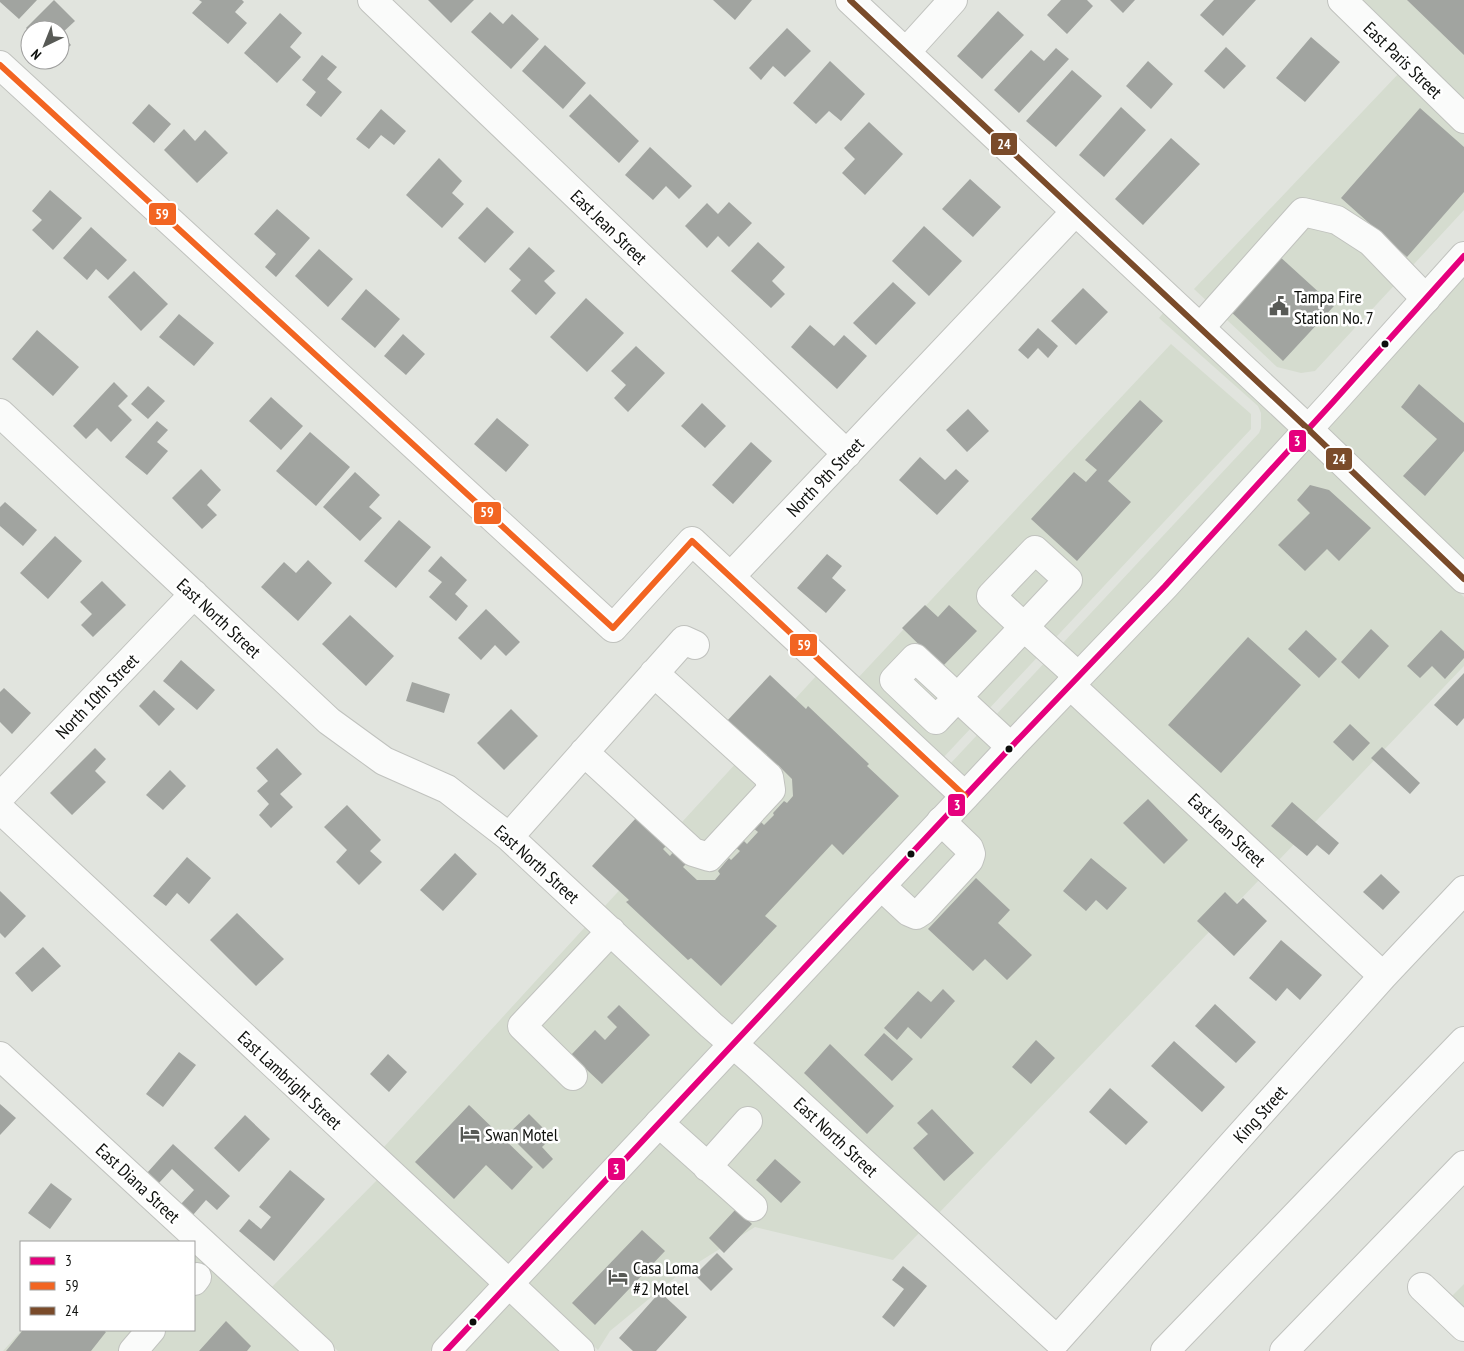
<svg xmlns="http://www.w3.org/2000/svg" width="1464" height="1351" viewBox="0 0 1464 1351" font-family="'PT Sans Narrow',sans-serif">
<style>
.built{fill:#d5dccf}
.building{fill:#a1a4a0}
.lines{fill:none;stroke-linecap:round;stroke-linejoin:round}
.minor-casing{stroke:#c0c2be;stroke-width:30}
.major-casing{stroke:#c0c2be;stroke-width:30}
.highway-casing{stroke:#c0c2be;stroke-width:30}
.minor{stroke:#fafbfa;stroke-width:28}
.major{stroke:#fafbfa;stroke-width:28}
.highway{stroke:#fafbfa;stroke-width:28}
.bus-1-casing{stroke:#fff;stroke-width:10}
.bus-2-casing{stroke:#fff;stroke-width:10}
.bus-3-casing{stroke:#fff;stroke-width:10}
.bus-1{stroke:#e5007d;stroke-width:6}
.bus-2{stroke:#f26522;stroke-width:6}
.bus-3{stroke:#7a4b2a;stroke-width:6}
.bus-dot{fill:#0e100d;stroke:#fff;stroke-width:2}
.labels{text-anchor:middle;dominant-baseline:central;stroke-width:5;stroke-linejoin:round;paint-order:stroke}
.street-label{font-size:18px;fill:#0e100d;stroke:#fff}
.poi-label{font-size:18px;fill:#0e100d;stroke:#fff;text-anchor:start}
.line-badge{stroke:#fff;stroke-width:2}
.badge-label{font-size:14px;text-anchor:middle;font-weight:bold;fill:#fff}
</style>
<rect width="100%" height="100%" fill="#e1e4de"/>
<!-- built -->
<path class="built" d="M1360 0H1464V101Z
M1401 71 1464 133V210L1315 371 1301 373 1277 367 1194 289Z
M1464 272V561L1325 428Z
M1164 312 1291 431 966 779 950 764 1259 433 1261 428V413L1258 406 1159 318Z
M1171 344 1251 414V429L942 759 857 679Z
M1308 447 1464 597V666L1278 861 1087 683Z
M817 675 948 798 733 1027 604 907Z
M1069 702 1260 879 938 1214 750 1042Z
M586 926 715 1046 509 1266 383 1148Z
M733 1061 920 1232 893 1260 755 1227 678 1275 610 1331 598 1350 526 1282Z
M378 1179 492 1285 430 1351H338L271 1288Z
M194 1252 301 1351H3L22 1330H194Z
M1464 1284V1317L1447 1301Z
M508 1301 560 1351H462Z"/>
<!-- building -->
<path class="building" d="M0 0H37L19 19 0 2Z
M54 0 75 21 61 34 71 45 60 55V30H30V32L26 28Z
M199 0H242L244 2 235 12 247 23 228 44 192 13 202 2Z
M428 0H474L451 23Z
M713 0H752L735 20Z
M1061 0H1087L1093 6 1067 34 1047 15Z
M1110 0H1135L1123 13Z
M1214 0H1256L1223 36 1200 15Z
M1407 0H1464V55Z
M998 11 1024 35 982 79 957 56Z
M490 12 503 24 512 14 539 39 511 69 471 32Z
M280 13 302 33 290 47 301 57 277 83 244 53Z
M787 28 811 51 785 77 773 66 761 80 749 68Z
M1311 37 1340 62 1305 102 1276 78Z
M545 45 586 83 563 109 522 71Z
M1226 47 1246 66 1224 89 1204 71Z
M1056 48 1069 59 1019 113 994 90 1031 50 1044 61Z
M322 55 337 67 327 79 342 92 321 117 306 105 316 92 302 80Z
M830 61 865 94 841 121 829 111 816 124 793 103Z
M1148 61 1173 84 1151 109 1126 86Z
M1072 70 1102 96 1056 147 1026 121Z
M590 94 639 141 619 163 569 116Z
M149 104 171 124 154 143 132 123Z
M1121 107 1146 130 1104 177 1079 155Z
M1420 108 1464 147V192L1407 257 1341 198Z
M381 109 406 131 394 145 381 135 369 149 356 139Z
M869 122 903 154 865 195 842 173 855 159 844 148Z
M184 129 195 141 205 130 228 153 197 183 164 150Z
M1171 138 1200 164 1143 225 1115 199Z
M650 147 692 186 679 199 666 186 653 200 625 175Z
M439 158 462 181 452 193 464 204 442 228 406 195Z
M970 179 1001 207 973 237 942 209Z
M50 190 82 218 53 250 32 230 42 220 32 211Z
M729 202 752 223 729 247 718 236 707 248 685 226 707 203 718 214Z
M487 207 514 232 485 263 458 238Z
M277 209 310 238 276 277 265 267 276 254 254 234Z
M924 226 962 261 929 296 892 261Z
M91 227 127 260 108 280 96 269 87 280 63 258Z
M758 242 785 267 772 281 785 294 771 308 731 271Z
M529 247 555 271 544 281 556 293 536 315 511 291 521 280 509 269Z
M319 249 353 279 328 307 295 276Z
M1278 255 1334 306 1283 361 1228 309Z
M134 271 168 304 141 331 108 297Z
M893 282 916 303 876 345 853 323Z
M1083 288 1108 312 1076 345 1051 321Z
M366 289 400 319 375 348 341 319Z
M586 298 624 333 587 372 550 337Z
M179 314 214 343 194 366 159 337Z
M810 325 834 346 844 335 867 356 837 389 791 347Z
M1038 328 1058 346 1048 358 1038 348 1028 359 1018 350Z
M37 330 79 367 53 396 12 359Z
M403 334 425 354 406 375 384 356Z
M636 346 665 373 628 412 614 398 626 385 611 371Z
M114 382 128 396 118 406 132 420 111 442 97 428 86 439 73 426Z
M1419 384 1464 423V451L1425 496 1403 476 1437 439 1401 407Z
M148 386 165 401 148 419 131 404Z
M271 397 303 426 281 450 249 421Z
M1140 400 1163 421 1108 481 1131 502 1077 561 1031 519 1074 472 1086 482 1097 470 1085 460Z
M702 403 726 426 705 448 681 426Z
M968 409 989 431 967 452 946 430Z
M497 418 529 445 506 472 474 444Z
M157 421 168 430 157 442 168 451 147 475 125 457Z
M310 432 350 467 316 506 276 471Z
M751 442 772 461 733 504 712 485Z
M920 457 945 480 956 469 969 481 937 515 899 480Z
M201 469 221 490 207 505 217 515 202 529 172 498Z
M355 472 380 495 369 507 382 518 360 541 323 507Z
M1310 485 1329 490 1371 528 1339 561 1327 549 1305 571 1278 545 1310 513 1297 500Z
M5 502 37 530 23 546 0 526V507Z
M399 520 431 547 396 588 364 561Z
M55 536 82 561 48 599 20 573Z
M827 554 842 566 832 578 846 590 826 613 797 588Z
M441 556 467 580 455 594 468 606 456 621 429 597 442 582 428 571Z
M308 560 332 583 298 621 261 587 284 562 296 573Z
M102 581 126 605 93 637 81 625 92 614 80 602Z
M925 605 938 617 949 605 977 631 942 667 902 628Z
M486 609 520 642 506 656 495 645 481 660 458 638Z
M350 615 394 656 366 686 322 644Z
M1371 629 1389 646 1359 679 1341 662Z
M1306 630 1337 659 1319 678 1288 649Z
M1441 630 1464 651V658L1445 679 1432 666 1420 678 1407 666Z
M1248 637 1301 685 1221 773 1168 725Z
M181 660 215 690 197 710 163 681Z
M1464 673V718L1457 726 1434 705Z
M770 675 806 709 808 706 869 764 867 766 899 796 843 855 832 844 765 916 777 926 721 986 691 958 688 960 626 902 629 900 592 866 636 818 666 846 663 849 670 856 674 851 687 863 683 867 697 880H715L720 874 718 871 729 858 731 860 740 851 735 847 742 839 747 844 758 832 753 828 760 821 764 825 774 815 773 813 784 801 787 803 793 796 792 779 778 765 774 769 763 759 767 755 758 747 756 750 726 722Z
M412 682 450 694 444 713 406 701Z
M4 688 31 713 12 734 0 722V692Z
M154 690 175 709 159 726 139 706Z
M511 709 538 736 504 770 477 743Z
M1350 724 1370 743 1353 761 1333 742Z
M1382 747 1420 783 1410 794 1371 758Z
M95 748 106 759 95 771 106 782 72 815 50 793Z
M277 748 302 774 280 794 293 807 271 828 259 815 269 804 257 791 268 781 256 768Z
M170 770 186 786 163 810 146 795Z
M1148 799 1188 840 1164 864 1123 823Z
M1292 802 1339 843 1329 855 1317 845 1307 856 1271 826Z
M347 805 381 840 370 851 382 862 359 885 336 862 347 850 324 827Z
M455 853 477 874 443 911 420 890Z
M187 857 211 878 189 904 177 893 166 906 153 896Z
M1091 858 1127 888 1107 910 1096 900 1086 911 1063 891Z
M1381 874 1400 892 1383 910 1363 892Z
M976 878 1010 910 998 923 1032 955 1007 980 985 959 973 971 928 929Z
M0 891 26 916 5 938 0 933Z
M1225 892 1237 904 1243 898 1267 921 1234 956 1197 921Z
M237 913 284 959 256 986 210 940Z
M1281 940 1322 975 1300 1000 1287 988 1276 1001 1249 978Z
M43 947 61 966 32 992 15 973Z
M943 989 955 1001 921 1039 908 1027 897 1040 884 1028 918 991 931 1002Z
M1215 1004 1256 1042 1236 1063 1195 1026Z
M619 1005 650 1035 602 1084 571 1055 595 1030 605 1040 617 1027 607 1017Z
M884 1033 913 1059 892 1081 864 1055Z
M1036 1040 1055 1058 1031 1084 1012 1067Z
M1174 1041 1225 1087 1202 1112 1151 1066Z
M830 1044 894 1106 867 1134 804 1073Z
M179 1052 196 1065 163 1107 146 1094Z
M388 1054 407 1072 389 1092 370 1074Z
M1110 1088 1148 1122 1126 1145 1089 1112Z
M0 1104 16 1118 0 1135Z
M469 1105 533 1167 512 1190 486 1165 454 1199 415 1162Z
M932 1109 974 1153 944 1181 913 1148 928 1134 917 1123Z
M529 1114 552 1137 542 1147 553 1159 543 1169 508 1134Z
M245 1115 270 1139 239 1172 214 1148Z
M173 1144 230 1196 217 1210 206 1200 193 1215 181 1204 194 1190 172 1169 159 1183 147 1173Z
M775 1159 801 1182 781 1203 756 1180Z
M290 1170 325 1199 274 1261 239 1231 249 1219 261 1229 271 1217 259 1207Z
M51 1183 72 1199 50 1229 28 1213Z
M736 1209 752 1224 724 1253 709 1238Z
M642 1230 665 1251 595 1325 572 1303Z
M717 1253 733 1269 711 1291 695 1275Z
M903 1266 927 1286 894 1327 882 1317 904 1289 892 1280Z
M660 1292 687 1317 656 1351H633L619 1338Z
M226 1321 251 1346 247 1351H199Z
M23 1330H103L106 1332 91 1351H6Z"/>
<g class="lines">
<defs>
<path id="minor" d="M372 0 847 454
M850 0 1308 429 1464 579
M1342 0 1464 119
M906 52 953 0
M0 65 613 628 692 541 965 796
M1200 328 1303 212 1337 220 1371 242 1426 299
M0 413 329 721 384 761 447 789 509 837 711 1025 756 1064 1057 1340 1383 976 1464 890
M731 576 1075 212
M1070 685 1383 976
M1011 747C979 717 947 688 915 658L894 680 936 720 1024 627 991 596 1035 550 1068 580 1024 627 1078 676
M584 752 693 852 709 857 771 790 769 777 654 673
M0 797 194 594
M0 809 488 1264 580 1351
M509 837 684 640 695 645
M881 886 909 912 916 915 922 911 969 860 971 854 969 848 941 821
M0 1056 320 1351
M573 1076 522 1026 611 931
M659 1123 753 1207
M707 1167 748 1121
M194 1281 197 1277
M1422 1287 1464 1327
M133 1351 151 1330"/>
<path id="major" d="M446 1351 1011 747 1165 586 1333 402 1464 256"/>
<path id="highway" d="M1165 1351 1464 1041
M1284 1351 1464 1165"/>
</defs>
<!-- minor casing -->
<use href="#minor" class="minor-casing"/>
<!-- major casing -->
<use href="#major" class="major-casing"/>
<!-- highway casing -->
<use href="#highway" class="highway-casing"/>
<!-- minor -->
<use href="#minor" class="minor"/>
<!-- major -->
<use href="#major" class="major"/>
<!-- highway -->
<use href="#highway" class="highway"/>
<defs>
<path id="bus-1" d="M446 1351 1011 747 1165 586 1333 402 1464 256"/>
<path id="bus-2" d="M0 65 613 628 692 541 965 796"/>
<path id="bus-3" d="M850 0 1308 429 1464 579"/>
</defs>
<!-- bus-1 casing -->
<use href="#bus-1" class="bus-1-casing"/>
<!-- bus-2 casing -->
<use href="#bus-2" class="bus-2-casing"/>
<!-- bus-3 casing -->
<use href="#bus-3" class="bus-3-casing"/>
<!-- bus-1 -->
<use href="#bus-1" class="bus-1"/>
<!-- bus-2 -->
<use href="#bus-2" class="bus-2"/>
<!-- bus-3 -->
<use href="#bus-3" class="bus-3"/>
</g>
<!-- icons -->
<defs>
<symbol id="civic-bare" viewBox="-9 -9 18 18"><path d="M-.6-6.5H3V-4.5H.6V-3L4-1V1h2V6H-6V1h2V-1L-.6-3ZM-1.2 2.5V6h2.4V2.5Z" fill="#585a56" stroke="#fff" stroke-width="2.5" paint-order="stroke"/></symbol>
<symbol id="hotel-bare" viewBox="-9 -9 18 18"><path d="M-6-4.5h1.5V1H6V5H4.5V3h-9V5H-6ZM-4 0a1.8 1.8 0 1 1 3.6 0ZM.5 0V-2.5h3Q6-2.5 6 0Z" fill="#585a56" stroke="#fff" stroke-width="2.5" paint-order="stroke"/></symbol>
</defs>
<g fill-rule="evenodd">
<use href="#civic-bare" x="1265" y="292" width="28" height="28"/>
<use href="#hotel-bare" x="456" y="1120" width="28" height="28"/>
<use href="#hotel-bare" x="604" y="1263" width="28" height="28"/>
</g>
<!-- markers -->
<g class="bus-dot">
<circle cx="1385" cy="344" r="4.5"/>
<circle cx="1009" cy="749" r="4.5"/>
<circle cx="911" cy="854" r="4.5"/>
<circle cx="473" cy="1322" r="4.5"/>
</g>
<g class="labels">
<!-- street labels -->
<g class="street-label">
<text transform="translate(1403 60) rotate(44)">East Paris Street</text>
<text transform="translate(609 227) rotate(44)">East Jean Street</text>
<text transform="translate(825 477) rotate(-46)">North 9th Street</text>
<text transform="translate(219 618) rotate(43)">East North Street</text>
<text transform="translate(97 696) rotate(-46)">North 10th Street</text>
<text transform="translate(1227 830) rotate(43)">East Jean Street</text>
<text transform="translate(537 864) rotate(42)">East North Street</text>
<text transform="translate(290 1080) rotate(43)">East Lambright Street</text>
<text transform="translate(1260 1114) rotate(-48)">King Street</text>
<text transform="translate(836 1137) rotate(43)">East North Street</text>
<text transform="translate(138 1183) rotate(43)">East Diana Street</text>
</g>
<!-- poi labels -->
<g class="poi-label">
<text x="1294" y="296">Tampa Fire<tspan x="1294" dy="21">Station No. 7</tspan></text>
<text x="485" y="1134">Swan Motel</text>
<text x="633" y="1267">Casa Loma<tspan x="633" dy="21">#2 Motel</tspan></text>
</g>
</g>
<g class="line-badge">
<rect x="990" y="132" width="28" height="24" rx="5" fill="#7a4b2a"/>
<rect x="148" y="202" width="29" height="24" rx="5" fill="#f26522"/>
<rect x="1288" y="429" width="19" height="24" rx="5" fill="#e5007d"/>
<rect x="1325" y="447" width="28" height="24" rx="5" fill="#7a4b2a"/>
<rect x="473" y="501" width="29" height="24" rx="5" fill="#f26522"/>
<rect x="789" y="633" width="29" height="24" rx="5" fill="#f26522"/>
<rect x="947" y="793" width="19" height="24" rx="5" fill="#e5007d"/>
<rect x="607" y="1157" width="19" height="24" rx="5" fill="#e5007d"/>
</g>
<g class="badge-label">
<text x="1004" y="149">24</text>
<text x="162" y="219">59</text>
<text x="1297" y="446">3</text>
<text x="1339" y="464">24</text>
<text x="487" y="517">59</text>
<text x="804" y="650">59</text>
<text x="957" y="810">3</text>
<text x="616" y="1174">3</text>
</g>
<!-- legend -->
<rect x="20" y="1241" width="175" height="90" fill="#ffffff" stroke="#9f9f9e"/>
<rect x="30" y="1257" width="25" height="8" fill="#e5007d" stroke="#9f9f9e"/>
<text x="65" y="1266" font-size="15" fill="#0e100d">3</text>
<rect x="30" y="1282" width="25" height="8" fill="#f26522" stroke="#9f9f9e"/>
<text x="65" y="1291" font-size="15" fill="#0e100d">59</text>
<rect x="30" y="1307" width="25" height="8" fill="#7a4b2a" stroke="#9f9f9e"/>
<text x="65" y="1316" font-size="15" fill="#0e100d">24</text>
<!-- north arrow -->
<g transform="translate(45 45) rotate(223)"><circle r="24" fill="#ffffff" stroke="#9f9f9e"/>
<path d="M0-4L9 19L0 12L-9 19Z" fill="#585a56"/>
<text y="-8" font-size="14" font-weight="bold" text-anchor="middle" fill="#0e100d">N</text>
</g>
</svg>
